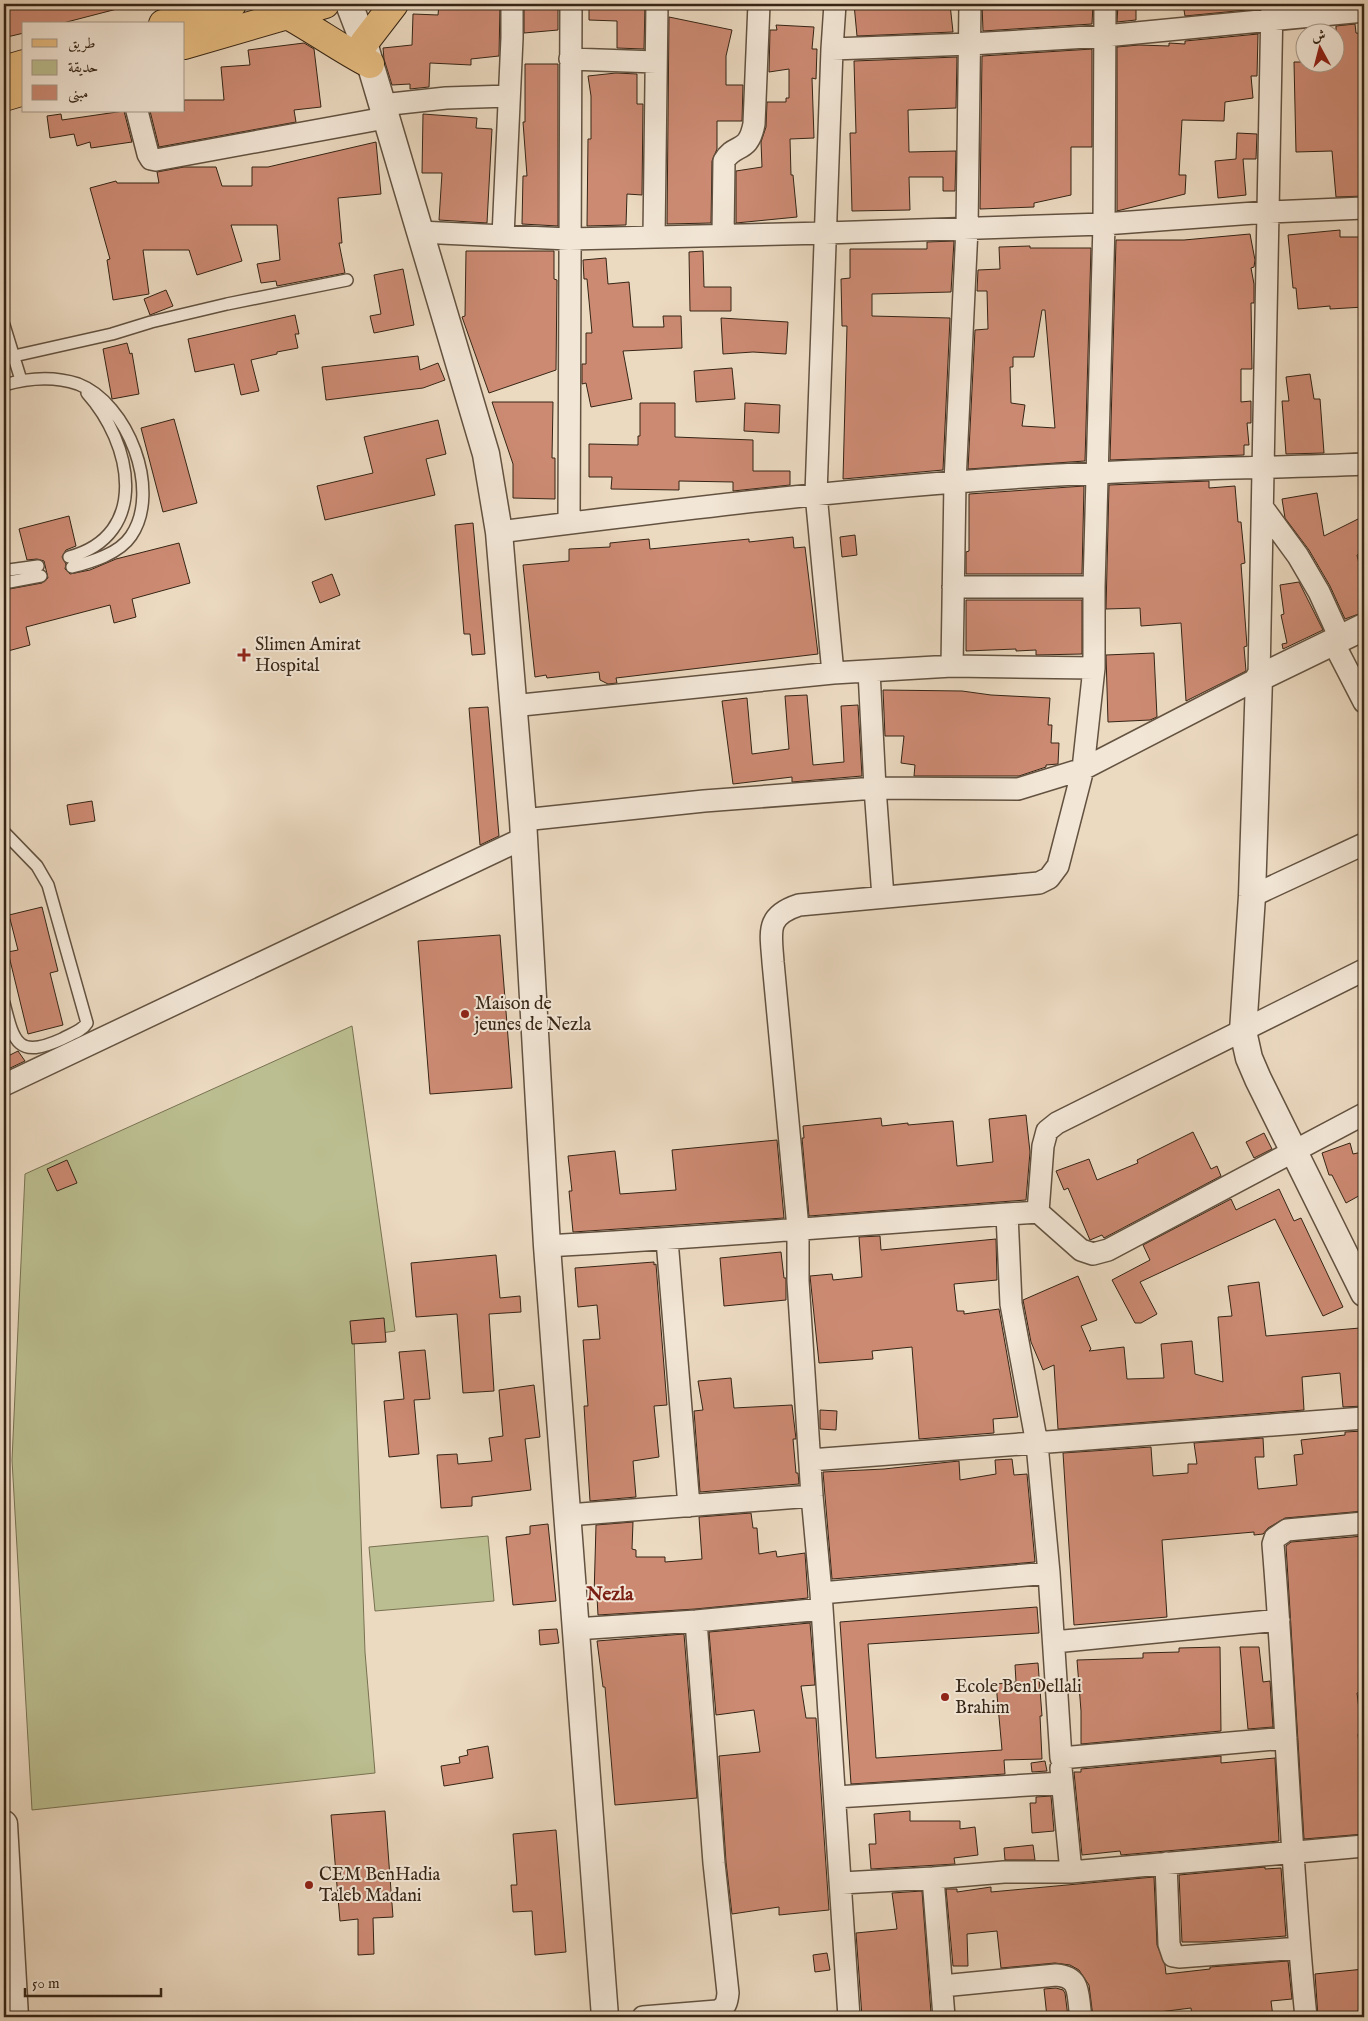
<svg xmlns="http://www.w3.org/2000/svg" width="1368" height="2021" viewBox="0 0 1368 2021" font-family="'IM FELL English',Amiri,serif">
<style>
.green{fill:#bbbe90;stroke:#787252}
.building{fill:#cc8a73;stroke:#362515;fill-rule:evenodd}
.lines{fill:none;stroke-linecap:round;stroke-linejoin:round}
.service-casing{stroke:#635240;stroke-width:14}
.minor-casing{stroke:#635240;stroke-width:24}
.tertiary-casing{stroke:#635240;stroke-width:29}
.primary-casing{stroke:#362515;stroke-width:30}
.service{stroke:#f2e6d6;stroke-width:11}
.minor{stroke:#f2e6d6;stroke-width:21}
.tertiary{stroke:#f2e6d6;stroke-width:26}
.primary{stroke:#e6bc80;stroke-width:28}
.poi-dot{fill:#8f2418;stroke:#f2e6d6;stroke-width:2}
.labels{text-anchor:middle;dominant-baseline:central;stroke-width:4;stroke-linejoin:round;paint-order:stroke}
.poi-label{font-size:18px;fill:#362515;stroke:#f2e6d6;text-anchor:start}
.neighbourhood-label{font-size:19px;font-weight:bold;fill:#7a1f14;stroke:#f2e6d6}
</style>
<rect width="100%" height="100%" fill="#ebd9c0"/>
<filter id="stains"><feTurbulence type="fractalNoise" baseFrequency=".004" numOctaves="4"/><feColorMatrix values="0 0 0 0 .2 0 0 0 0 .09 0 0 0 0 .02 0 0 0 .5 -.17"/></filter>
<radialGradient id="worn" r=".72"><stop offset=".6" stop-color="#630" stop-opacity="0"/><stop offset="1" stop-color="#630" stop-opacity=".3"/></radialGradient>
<!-- green -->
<path class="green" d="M352 1026 395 1331 354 1337 365 1652 375 1773 32 1810 12 1460 25 1174Z
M488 1536 494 1601 375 1611 369 1547Z"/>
<!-- building -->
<path class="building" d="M4 4H116L117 9 59 24H24V33L7 37 4 26Z
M439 4 482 5V4H500L499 56 471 59V65L430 63 429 87 410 89V84L392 85 384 59 383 48 412 45 413 14 438 15Z
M524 4H558V30L524 33Z
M589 4H645L644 49 617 48V21L589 20Z
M854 4H950L953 32 857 36Z
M982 4H1093L1092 24 983 31Z
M1118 4H1136V20L1117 22Z
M1183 4H1256L1257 9 1185 16Z
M669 17 732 30 726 56V85H743L742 121H717V149L712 161 711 223 667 224Z
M1355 24 1356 33 1364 34V196L1336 197 1332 151 1296 152 1294 62H1336V26Z
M776 25 814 27 812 49H817L816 79 812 78 814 138 790 139 791 175H793L797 217 736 223V171L762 167 761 142 766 127 767 102H786V98H789V69L769 72 770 30H777Z
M1258 34 1257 76H1251L1253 98 1225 102 1224 121 1182 120 1179 175H1186L1185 194 1117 211V47L1139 45 1169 46V43L1185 44V41Z
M304 43 314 49 321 107 294 110 296 122 159 147 150 111H184V100H224L221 67 250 65 248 50Z
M1092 49V147H1071V195L1034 203V207L980 209 982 56Z
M957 57 956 108 908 110 909 152 956 151 955 191H943V177H909L910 210 852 211 850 133H856L854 61Z
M525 64H558V226L522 224 523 176H527L523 122H525Z
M616 73 637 74V104H643L642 195 627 194 626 225 587 226 588 139H591V96L588 76Z
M124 111 132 142 91 148 90 142 77 146 74 134 50 138 47 116 61 114 62 120Z
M423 114 477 118 476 128 492 129 487 223 439 220 442 173H422Z
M1237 133 1257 134 1256 159H1243L1246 195 1218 198 1215 161 1236 159Z
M376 142 381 194 338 198 342 243H339L345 273 277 286 276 281 261 283 257 264 280 260 277 225H231L242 261 197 275 189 250H143L149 294 113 300 107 260 110 259 90 188 116 181 117 183H159L157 172 184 167H216L222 186H252V167H268Z
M1340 230V237H1362L1364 307 1330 309V306L1298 309 1296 288H1293L1288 235Z
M1250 234 1255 260 1254 267 1251 268 1254 284V303H1251L1252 369H1241V402L1251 401V423H1247L1249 445H1244V455L1110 460 1116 240H1184Z
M954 241 951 292 872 294V316L950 318 943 470 843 479 847 326H842L841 279 850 278V249H927V242Z
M1030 246V248H1091L1085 461 968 469 975 330 988 329 987 291H977L978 270 1000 269 999 247ZM1042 310H1045L1055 428 1022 426 1025 405 1011 403 1010 367H1013V357H1034Z
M466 251H554V279L557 280 556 370 489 393 462 317 465 316Z
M703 251 704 287H731V311H690L689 252Z
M606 258 608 284 629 282 633 327H664L663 316H681L682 348 623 351 632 399 591 407 586 383 582 384V364H586V333H592L587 279H584L583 260Z
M403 269 414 325 374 333 370 316 381 314 374 275Z
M166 290 173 306 150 315 144 299Z
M295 315 299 334H295L298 348 277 352V354L251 360 259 391 241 395 234 364 195 372 188 339Z
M721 318 788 322 786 354 753 352 723 354Z
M127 343 130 354 132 353 139 394 112 399 103 349Z
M418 356 420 370 438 363 445 380 423 388 326 400 322 367Z
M732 368 735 399 696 402 694 371Z
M1310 374 1314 399H1320L1324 453 1286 454 1282 401H1289L1286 377Z
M492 402H553L552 458H555V499L513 498V464Z
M640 403H675V437L753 440V471H790V485L733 491V482L679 481V490L611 489 612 477H589V444L638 445V436H640Z
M745 403 780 405 779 433 744 431Z
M174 419 197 503 163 512 141 428Z
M438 420 446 454 426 459 435 495 325 520 317 486 373 473 364 437Z
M1209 481V488L1235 486 1238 522H1241L1245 563 1241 564 1247 646 1244 647 1246 671 1186 701 1181 623 1141 626 1140 608 1106 609 1109 485Z
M1084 486 1082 574H966V552L969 551V494Z
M1317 493 1324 536 1364 516V551L1357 555 1364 585V612L1345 619 1330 586 1309 550 1285 518 1282 499Z
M69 516 76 546 66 550 62 557 66 564 65 569 70 574 90 570 116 559 179 543 190 583 132 599 136 617 114 623 110 605 26 627 30 645 8 651 4 632V590L42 583 48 578 44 561 37 559 27 560 19 529Z
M473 523 485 654 472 655 470 634H464L455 525Z
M855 535 857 555 842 557 840 537Z
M793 537 794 548 805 547 818 654 616 678 617 683 608 684 600 680 599 672 547 678 546 675 535 677 523 565 569 561V549L610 547V543L649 539 650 549 749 539V542Z
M332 574 340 595 320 603 312 582Z
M1299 582 1323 630 1283 649 1282 644 1287 643 1281 615 1284 614 1280 585Z
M966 600H1082V654L1036 655V650L1016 651V649L966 651Z
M1154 653 1157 717 1150 720 1108 722 1106 655Z
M883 690 962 691 991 695 1050 698 1048 725H1052L1051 743H1059L1058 764 1046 765V767L1019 776H914L915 765 901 763 904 736H885Z
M807 695 813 765 844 762 841 706 858 705 862 776 792 782V777L733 784 722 701 747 698 752 754 789 749 785 696Z
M488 707 499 836 480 845 469 708Z
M92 801 95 821 70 825 67 805Z
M42 907 58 971 50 973 63 1025 28 1034 8 952 18 950 9 915Z
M500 935 512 1088 430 1094 418 941Z
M18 1051 25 1061 6 1070 4 1058Z
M1026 1115 1030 1152 1026 1200 809 1216 802 1138H804L803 1126 881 1118 882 1126 908 1123V1125L953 1121 957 1166 993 1162 989 1119Z
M1193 1132 1211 1169 1217 1166 1221 1176 1104 1238 1102 1235 1090 1240 1068 1188 1064 1190 1056 1171 1089 1159 1097 1180 1138 1163 1137 1160Z
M1264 1133 1272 1149 1254 1158 1246 1142Z
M777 1140 784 1218 573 1232 569 1191H572L568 1156 615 1151 620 1194 676 1190 672 1150Z
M1350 1143 1353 1154 1362 1152 1364 1162V1193L1346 1203 1332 1175H1329L1322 1153Z
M67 1160 77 1183 57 1191 47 1169Z
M1279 1189 1294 1221 1301 1218 1343 1307 1323 1316 1275 1219 1140 1282 1157 1314 1141 1323H1135L1112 1280 1150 1260 1143 1245 1231 1199 1236 1210Z
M880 1236 881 1250 996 1239 997 1280 954 1284 957 1311H964V1314L999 1309 1018 1417 993 1419 994 1433 919 1439 912 1347 872 1351 873 1359 819 1363 810 1276 832 1274 833 1280 862 1277 859 1237Z
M781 1252 784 1278H786V1300L724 1306 720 1258Z
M496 1255 500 1298 520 1296 521 1312 489 1314 494 1391 463 1393 457 1314 416 1317 411 1263Z
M654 1262V1265L656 1264 667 1405 654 1406 659 1457 633 1461 636 1497 590 1501 584 1406H588L583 1340 600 1339 597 1305 578 1307 575 1268Z
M1078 1276 1097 1320 1081 1326 1091 1349 1089 1351 1124 1347 1127 1379 1164 1378 1161 1344 1192 1341 1195 1374 1223 1382 1218 1317 1232 1316 1228 1286 1259 1282 1266 1336 1360 1328 1364 1370V1406L1343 1407 1340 1373 1302 1377 1304 1410 1058 1429 1054 1365 1043 1370 1031 1342 1023 1300Z
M384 1318 386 1342 352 1344 350 1321Z
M425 1350 430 1399 414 1400 419 1454 389 1457 384 1401 404 1399 399 1352Z
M731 1378 734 1408 792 1405 796 1439H793L796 1473H798L799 1484 700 1492 694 1411 703 1410 698 1381Z
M534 1385 540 1437 525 1439 531 1490 472 1497V1506L441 1508 437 1455 457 1454 458 1464 492 1461 489 1438 503 1436 499 1390Z
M820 1410 837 1411 836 1430 820 1429Z
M1364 1431V1511L1285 1518 1268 1528 1263 1534 1254 1535V1532L1162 1540 1167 1617 1074 1625 1063 1453 1151 1447 1153 1476 1188 1473V1464H1197L1194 1443 1263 1438 1264 1457H1255L1258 1489 1297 1485 1294 1455 1303 1454 1301 1440 1345 1435V1432Z
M1012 1459 1014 1475 1027 1474 1035 1562 832 1579 823 1472 884 1469 959 1461 960 1480 996 1474 995 1460Z
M751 1513 753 1528H757L759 1554 776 1551 777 1557 805 1553 808 1598 695 1609 598 1615 597 1597H594L596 1525 633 1522 632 1549 636 1550V1557H665V1562L702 1559 699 1517Z
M548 1524 556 1601 513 1605 506 1537 530 1534V1526Z
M1364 1536V1692L1357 1693 1362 1734H1358L1364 1792V1834L1304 1839 1286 1546 1291 1542Z
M1037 1607 1039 1633 868 1644 876 1758 1002 1750 996 1684 1016 1682 1015 1665 1038 1663 1042 1716H1040L1042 1759 1004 1760 1005 1774 851 1784 840 1622Z
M810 1623 815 1685 801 1686 806 1718H816L829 1910 779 1915V1907L732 1914 726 1862 719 1756 760 1752 754 1710 716 1715 709 1632Z
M557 1629 559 1643 540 1645 539 1630Z
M684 1634 697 1798 615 1805 605 1687H603L597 1641Z
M1220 1647 1221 1731 1081 1744V1711L1077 1660 1143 1658V1653L1179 1652V1648Z
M1240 1647H1259L1263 1682 1270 1681 1273 1727 1248 1729Z
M488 1746 493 1778 444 1786 441 1766 460 1763 459 1757 468 1755 467 1750Z
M1221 1756V1763L1275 1758 1279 1841 1121 1855 1120 1851 1082 1855 1074 1772H1081V1769Z
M1045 1761 1047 1771 1032 1772 1031 1763Z
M1051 1796 1054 1831 1032 1833 1030 1803H1036V1797Z
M385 1811 393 1917 373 1918 374 1954 358 1955V1919L340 1921 331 1815Z
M910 1811V1821H960V1829L975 1827 978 1855 954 1858 955 1864 871 1869 869 1844H876L874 1814Z
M556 1830 566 1952 535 1955 532 1911 513 1912 511 1885H517L513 1834Z
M1033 1845 1035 1860H1005L1004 1848Z
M1265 1867V1869L1281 1868 1286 1936 1207 1942H1182L1179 1875Z
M1154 1877 1157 1945 1165 1965 1166 1974 1210 1969V1967L1288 1961 1292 1999 1271 2001 1273 2017H1192L1191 2008 1151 2013V2017H1093L1089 1985 1079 1970 1070 1965 1055 1963 1001 1968 997 1931 967 1934 968 1966H953L946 1889H957V1892L991 1887V1892Z
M922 1891 931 2013 899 2016V2017H862L856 1933 897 1929 892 1893Z
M827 1953 830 1970 815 1972 813 1955Z
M1364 1969V2009L1358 2010 1359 2017H1318L1315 1974Z
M1056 1988 1063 1990 1065 1993 1068 2017H1047L1044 1989Z"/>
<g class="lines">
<defs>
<path id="service" d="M4 325 21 380
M14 356 112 334 151 322 227 304 347 280
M4 385C28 378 54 376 78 384 128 403 162 491 131 536 119 554 91 562 72 567
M69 557C151 535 132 443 87 393
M4 568 9 570 38 566
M4 583 41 576
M4 832 37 866 48 885 87 1023C82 1031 71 1034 62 1039 18 1059 14 1043 4 1003"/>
<path id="minor" d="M1105 4 1104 224 1094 587V668L1083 769 1259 678 1272 4
M832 49 970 44 1105 36 1364 11
M570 59 656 62
M382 105 446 98 509 96
M137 111 148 154 151 159 156 160 385 118
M419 232 569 239 825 233 1104 224 1268 212 1364 208
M723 235 724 161C735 142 748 155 754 124L759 4
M503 236 512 38V4
M654 237 657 4
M1263 508 1298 556 1319 592 1340 638
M569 523 571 4
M499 532C698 507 898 482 1098 473 1187 468 1276 468 1364 464
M953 587H1094
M1333 642 1364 702
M952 666 955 482 967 228 970 4
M869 671 875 788 883 897
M833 673 816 494 832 49 835 4
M512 706 833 673 952 666 1094 668
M523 820 704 801 875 788 1018 789 1083 769
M1252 896 1364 844
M4 1085 524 838
M1038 1212 1043 1146 1047 1131 1057 1123 1364 970
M1007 1214 1011 1304 1037 1444 1049 1573 1061 1758 1286 1738
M667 1240 689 1506
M547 1246C711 1237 874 1223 1038 1212L1081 1250 1093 1254 1108 1250 1364 1114
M810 1460 1364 1418
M568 1515 812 1496
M821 1593 1049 1573
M575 1629 696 1621 822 1609
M1054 1642 1279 1620
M1061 1768 1071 1872
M836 1797 1062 1783
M1166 1863 1169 1944 1173 1956 1179 1957 1299 1948
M933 1878 944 2017
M842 1883 933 1878 1004 1872H1071L1364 1846
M942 1986 1056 1975C1082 1977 1077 1995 1081 2017
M643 2017 717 2011C726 2007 727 2003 728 1993L714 1863 696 1621
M849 2017 821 1593 812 1496 798 1281V1228L773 962C771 932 765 916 799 905L1039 883 1049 878 1058 866 1083 769
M1306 2017C1290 1860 1286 1702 1273 1544L1275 1538 1287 1530 1364 1523"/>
<path id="tertiary" d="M349 4 364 43 486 454 499 532 523 820 547 1246 605 2017
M1364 627 1259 678 1252 896 1243 1031 1249 1058 1258 1079 1364 1293
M4 1824 15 2017"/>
<path id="primary" d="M286 14C315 30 341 49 370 64
M163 24 232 4
M364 43 394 4
M184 45 325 4
M4 70 24 64
M4 97 24 91"/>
</defs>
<!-- service casing -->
<use href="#service" class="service-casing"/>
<!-- minor casing -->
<use href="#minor" class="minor-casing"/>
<!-- tertiary casing -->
<use href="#tertiary" class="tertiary-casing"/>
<!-- primary casing -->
<use href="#primary" class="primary-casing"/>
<!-- service -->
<use href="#service" class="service"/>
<!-- minor -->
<use href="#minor" class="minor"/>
<!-- tertiary -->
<use href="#tertiary" class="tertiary"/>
<!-- primary -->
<use href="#primary" class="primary"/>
</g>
<!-- markers -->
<g class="poi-dot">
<path d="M241.5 647.5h5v5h5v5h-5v5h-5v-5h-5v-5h5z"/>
<circle cx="465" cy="1014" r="5"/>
<circle cx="945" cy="1697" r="5"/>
<circle cx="309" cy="1885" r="5"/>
</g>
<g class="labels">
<!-- poi labels -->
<g class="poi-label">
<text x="255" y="645">Slimen Amirat<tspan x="255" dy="21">Hospital</tspan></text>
<text x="475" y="1004">Maison de<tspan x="475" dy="21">jeunes de Nezla</tspan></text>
<text x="955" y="1687">Ecole BenDellali<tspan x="955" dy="21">Brahim</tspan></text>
<text x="319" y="1875">CEM BenHadia<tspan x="319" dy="21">Taleb Madani</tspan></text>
</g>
<!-- neighbourhood labels -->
<g class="neighbourhood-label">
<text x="610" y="1595">Nezla</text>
</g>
</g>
<!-- margin -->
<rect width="1368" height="2021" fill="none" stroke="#ebd9c0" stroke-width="20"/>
<rect x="5" y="5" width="1358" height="2011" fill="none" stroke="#362515" stroke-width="2.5"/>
<rect x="10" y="10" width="1348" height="2001" fill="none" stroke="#362515"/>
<!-- legend -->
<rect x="22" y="22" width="162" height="90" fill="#f2e6d6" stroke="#a79989"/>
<rect x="32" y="39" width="25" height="8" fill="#e6bc80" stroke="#a79989"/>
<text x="68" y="48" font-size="15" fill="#362515">طريق</text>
<rect x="32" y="60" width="25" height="15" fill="#bbbe90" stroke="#a79989"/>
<text x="68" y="72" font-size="15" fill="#362515">حديقة</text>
<rect x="32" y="85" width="25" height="15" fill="#cc8a73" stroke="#a79989"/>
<text x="68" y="98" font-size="15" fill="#362515">مبنى</text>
<!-- north arrow -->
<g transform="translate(1320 48) rotate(353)"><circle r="24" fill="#f2e6d6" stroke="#a79989"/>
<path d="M0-4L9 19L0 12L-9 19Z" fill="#8f2418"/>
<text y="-8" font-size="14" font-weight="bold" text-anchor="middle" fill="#362515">ش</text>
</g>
<!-- scale -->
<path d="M25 1988v8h136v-8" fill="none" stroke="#362515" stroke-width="2.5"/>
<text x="32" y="1988" font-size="15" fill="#362515" stroke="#f2e6d6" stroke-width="4" paint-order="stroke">50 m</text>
<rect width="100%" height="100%" filter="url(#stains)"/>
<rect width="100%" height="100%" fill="url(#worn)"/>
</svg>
